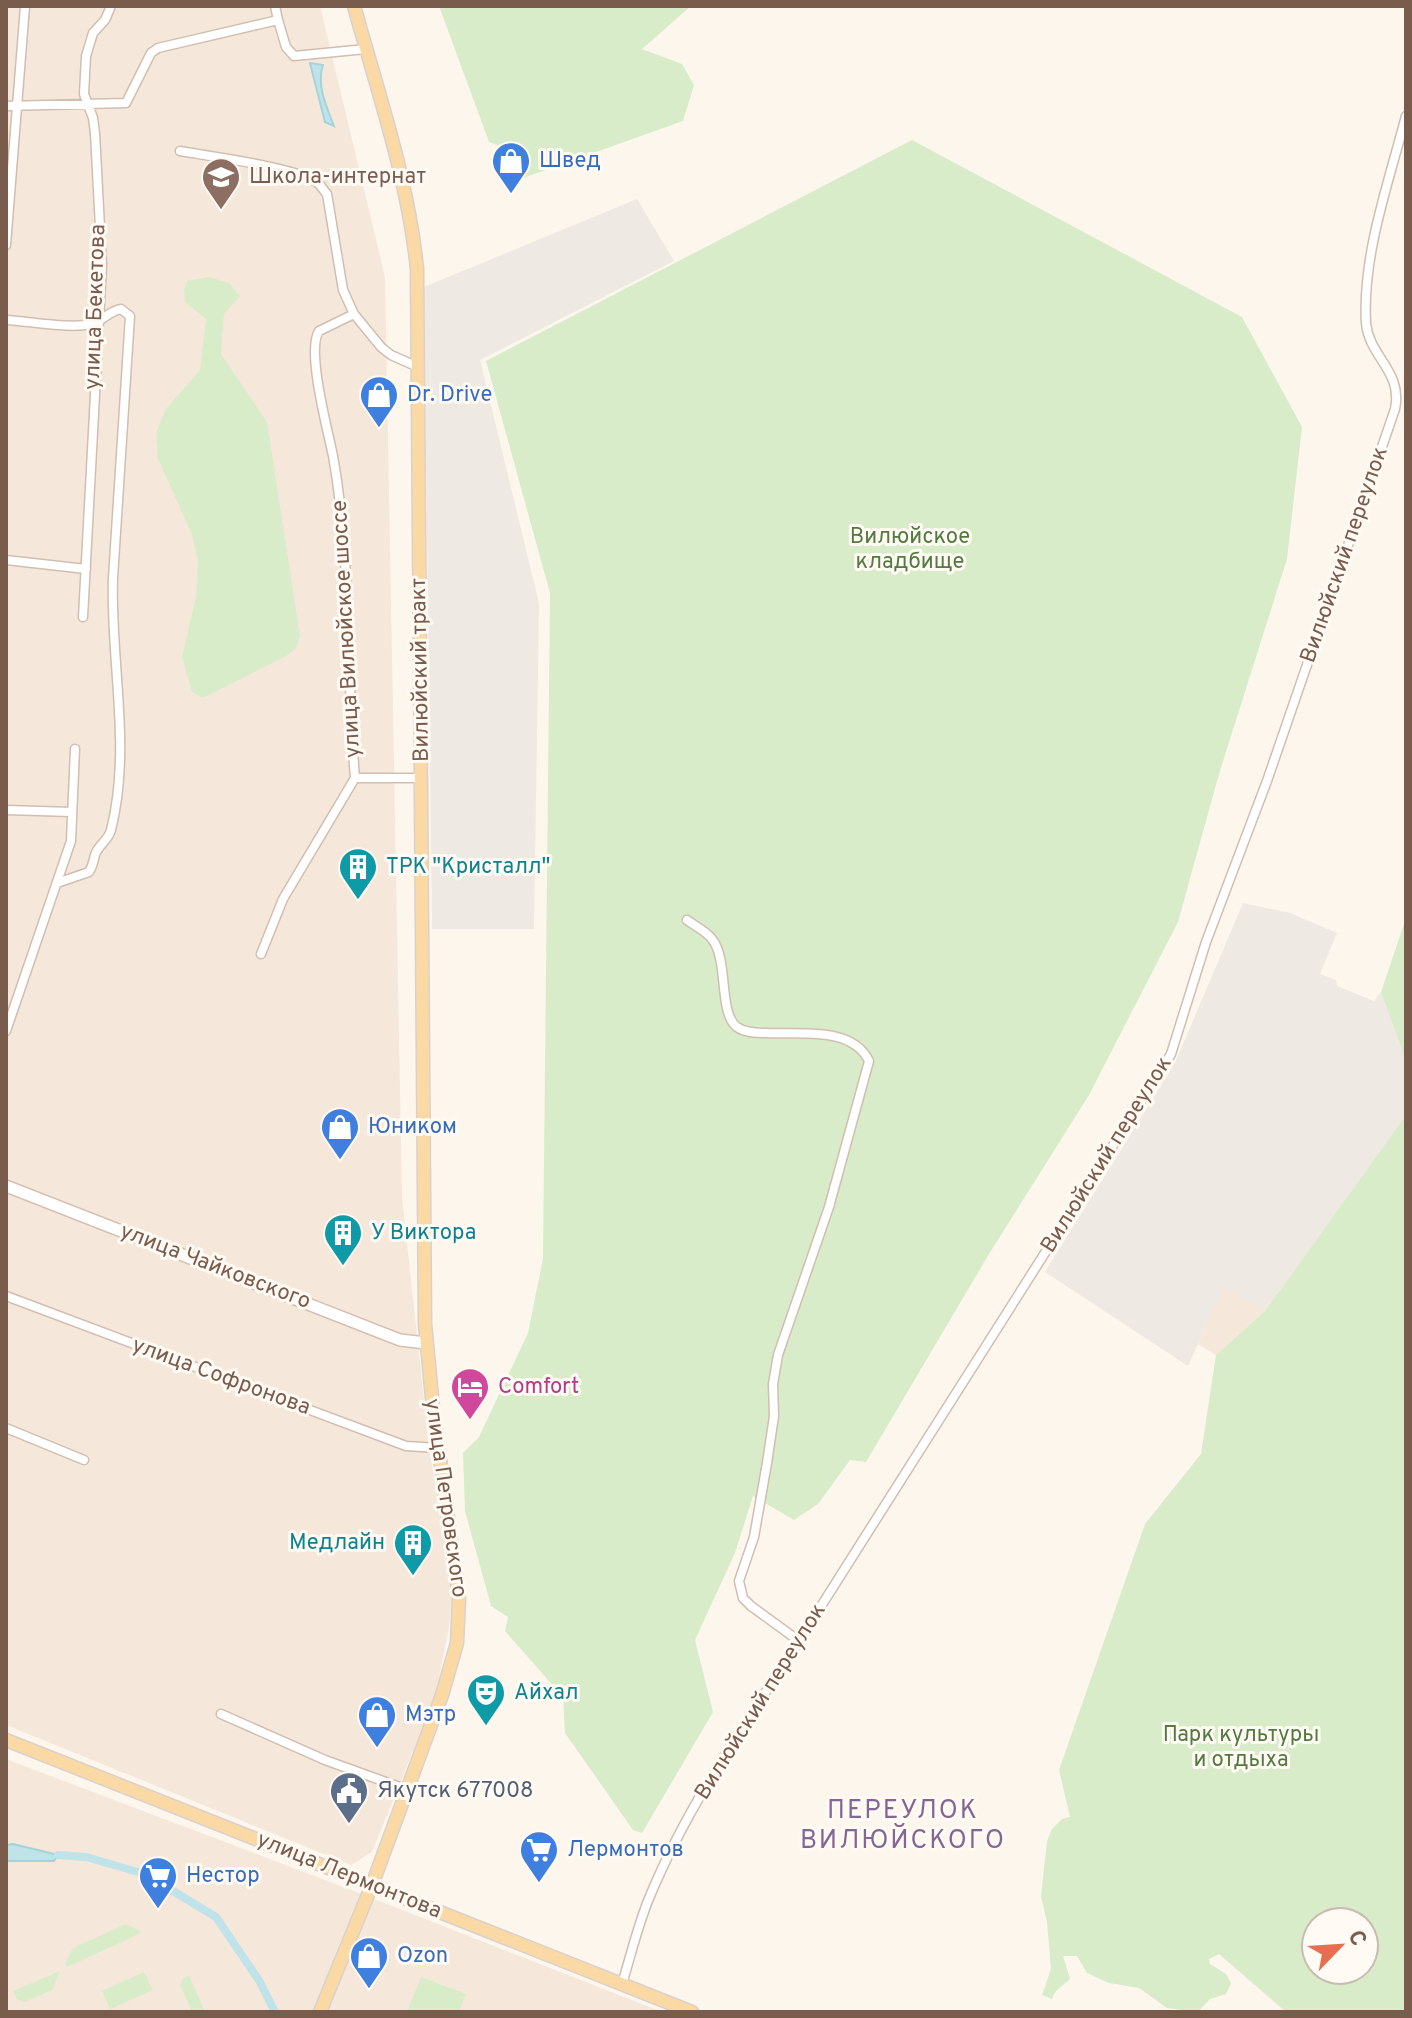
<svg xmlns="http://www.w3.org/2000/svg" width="1412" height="2018" viewBox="0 0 1412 2018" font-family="Overpass,sans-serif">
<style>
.residential{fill:#f5e8da}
.industrial{fill:#efe9e4}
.green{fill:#d8ecc9;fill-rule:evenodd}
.water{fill:#bfe3e8;stroke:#a5d3da;stroke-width:2}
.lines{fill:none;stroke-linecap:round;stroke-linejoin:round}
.canal{stroke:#bfe3e8;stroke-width:8}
.minor-casing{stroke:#d1beb0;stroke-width:11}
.secondary-casing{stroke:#d6c0b0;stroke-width:14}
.primary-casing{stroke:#dad1cd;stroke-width:15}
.minor{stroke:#fff;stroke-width:8}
.secondary{stroke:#fff;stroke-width:11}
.primary{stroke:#fbd9a5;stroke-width:12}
.labels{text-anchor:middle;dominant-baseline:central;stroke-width:6;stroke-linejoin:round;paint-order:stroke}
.shop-label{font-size:22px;fill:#366cbe;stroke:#fffaf3;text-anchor:start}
.education-label{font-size:22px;fill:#785e54;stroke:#fffaf3;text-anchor:start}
.street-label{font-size:22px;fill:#7a5c4d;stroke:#fffaf3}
.park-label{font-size:22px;fill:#537a41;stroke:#fffaf3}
.culture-label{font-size:22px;fill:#0d838f;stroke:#fffaf3;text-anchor:start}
.hotel-label{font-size:22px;fill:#b23c85;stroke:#fffaf3;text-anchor:start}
.service-label{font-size:22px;fill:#4e5e75;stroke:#fffaf3;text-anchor:start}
.quarter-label{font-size:26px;letter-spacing:2px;fill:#846695;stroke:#fffaf3}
</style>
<rect width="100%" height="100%" fill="#fdf6ec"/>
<!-- residential -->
<path class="residential" d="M6 6H320L385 277 402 1197 429 1446 453 1590 449 1627 435 1697 372 1852 351 1865 6 1725Z
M1223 1287 1265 1311 1216 1355 1198 1344Z
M6 1759 346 1888 662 2012H6Z"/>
<!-- industrial -->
<path class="industrial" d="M637 199 674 261 480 360 539 603 534 929H432L424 287Z
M1243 903 1290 913 1337 933 1320 974 1336 980 1337 986 1374 1001 1381 992 1406 1061V1115L1265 1311 1223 1288 1188 1366 1045 1272 1175 1063Z"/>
<!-- green -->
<path class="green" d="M439 6H691L642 49 682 64 694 85 683 121 515 181 503 147 489 142Z
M912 140 1242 317 1302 427 1287 559 1219 774 1178 922 1089 1095 989 1254 866 1462 850 1460 818 1504 794 1520 753 1496 735 1553 695 1640 713 1712 642 1833 633 1830 565 1733 563 1697 505 1631 508 1617 491 1606 465 1511 463 1453 479 1437 528 1333 543 1259 550 593 486 361Z
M209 277 229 283 240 296 224 314 221 354 267 422 300 636 296 648 286 656 203 698 192 692 182 657 196 597 198 560 191 532 158 459 156 434 165 410 200 370 206 319 185 302 184 289 187 281Z
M1406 918V1061L1381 992Z
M1406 1115V2012H1286L1219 1954 1209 1959 1210 1964 1226 1974 1231 1983 1226 1994 1210 1999 1198 2012 1167 2008 1139 1988 1109 1983 1087 1973 1077 1956H1063L1070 1979 1055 1992 1052 1999 1042 1995 1051 1969 1047 1922 1041 1896 1047 1841 1052 1829 1062 1819 1070 1817 1059 1770 1145 1524 1201 1454 1216 1355 1265 1311ZM1364 1922V1970H1316V1922Z
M126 1924 140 1931 139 1934 67 1967 65 1963 73 1948Z
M60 1971 52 1990 25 2002 17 1999 13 1991Z
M144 1972 153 1990 110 2009 102 1991Z
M189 1975 205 2012H192L180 1985 183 1978Z
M421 1977 466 1994 459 2012H407Z"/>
<!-- water -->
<path class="water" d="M310 63 323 65C316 85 327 108 334 126L325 122Z
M13 1844 58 1855 54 1861H6V1845Z"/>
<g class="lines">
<!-- canal -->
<path class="canal" d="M58 1855 86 1857 145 1874 216 1917 260 1982 275 2012"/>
<defs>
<path id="minor" d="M278 20 286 47 294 56 366 49
M6 106 126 103 151 53 158 48 278 20 275 6
M180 151C208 156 301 168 319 184 322 187 324 191 327 194L343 290 354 314 381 347 391 355 418 367
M6 245 25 6
M354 314 319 331C306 350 328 431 333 456 352 563 346 670 355 778
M6 320C29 321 74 330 94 323 104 320 109 311 121 309L130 316 113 578C110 661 132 747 111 830 108 841 98 845 95 855 93 862 93 866 89 872L57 883
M6 560 86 569
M83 617 102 265 95 133 93 118 84 94 86 56 93 33 105 20 111 6
M6 810 72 812
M687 920C695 926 706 931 712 939 729 960 718 1013 737 1027 745 1033 758 1033 767 1033 801 1035 852 1026 869 1061L829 1207 778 1355 773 1384 774 1416 767 1463 754 1537 739 1581 743 1598 751 1606 799 1641
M261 954 283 899 355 778H422
M6 1031 71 841 75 749
M6 1296 406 1446 438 1448
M6 1428 84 1460
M221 1714 325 1760 408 1790
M622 1984C631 1955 638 1924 650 1896 686 1809 740 1731 792 1652L1171 1054 1206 942 1267 781 1395 409C1403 371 1369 357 1366 323 1362 256 1389 181 1406 116"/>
<path id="secondary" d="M6 1186 400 1340 426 1343"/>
<path id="primary" d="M6 1740 692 2012
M320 2012 372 1885 442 1695 457 1643 459 1598 433 1408 425 1324 417 269C408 179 378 93 354 6"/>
</defs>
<!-- minor casing -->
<use href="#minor" class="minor-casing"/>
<!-- secondary casing -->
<use href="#secondary" class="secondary-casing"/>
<!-- primary casing -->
<use href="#primary" class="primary-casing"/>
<!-- minor -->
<use href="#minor" class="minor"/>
<!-- secondary -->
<use href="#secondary" class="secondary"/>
<!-- primary -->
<use href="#primary" class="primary"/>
</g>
<!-- icons -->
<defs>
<symbol id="shop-pin" viewBox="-11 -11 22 30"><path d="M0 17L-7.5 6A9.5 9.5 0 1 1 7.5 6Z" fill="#3f7fe0" stroke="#fffaf3"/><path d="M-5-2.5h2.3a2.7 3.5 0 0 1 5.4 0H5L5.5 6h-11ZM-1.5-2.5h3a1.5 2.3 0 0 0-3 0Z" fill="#fff"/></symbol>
<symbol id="school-pin" viewBox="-11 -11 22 30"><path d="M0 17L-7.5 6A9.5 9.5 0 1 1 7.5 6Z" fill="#8d6e63" stroke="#fffaf3"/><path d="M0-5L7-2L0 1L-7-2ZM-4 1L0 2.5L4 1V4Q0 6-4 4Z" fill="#fff"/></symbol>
<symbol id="building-pin" viewBox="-11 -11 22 30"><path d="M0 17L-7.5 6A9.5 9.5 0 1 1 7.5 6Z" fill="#0f9aa8" stroke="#fffaf3"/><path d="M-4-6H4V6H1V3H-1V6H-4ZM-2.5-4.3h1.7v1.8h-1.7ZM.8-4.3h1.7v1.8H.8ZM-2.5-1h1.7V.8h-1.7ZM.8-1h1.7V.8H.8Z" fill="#fff"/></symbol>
<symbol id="hotel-pin" viewBox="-11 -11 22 30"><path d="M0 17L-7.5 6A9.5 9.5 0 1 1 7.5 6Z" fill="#d1479c" stroke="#fffaf3"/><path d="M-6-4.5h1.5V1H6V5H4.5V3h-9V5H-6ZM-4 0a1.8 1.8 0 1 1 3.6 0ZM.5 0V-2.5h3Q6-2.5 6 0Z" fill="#fff"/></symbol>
<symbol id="theatre-pin" viewBox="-11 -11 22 30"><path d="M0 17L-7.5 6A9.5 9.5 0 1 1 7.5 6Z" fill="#0f9aa8" stroke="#fffaf3"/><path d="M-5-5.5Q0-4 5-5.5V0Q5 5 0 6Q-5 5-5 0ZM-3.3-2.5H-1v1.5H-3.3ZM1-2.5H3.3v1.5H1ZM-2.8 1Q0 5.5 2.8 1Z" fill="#fff"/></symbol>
<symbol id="civic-pin" viewBox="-11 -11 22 30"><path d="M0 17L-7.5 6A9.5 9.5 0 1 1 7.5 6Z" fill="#5c6f8a" stroke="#fffaf3"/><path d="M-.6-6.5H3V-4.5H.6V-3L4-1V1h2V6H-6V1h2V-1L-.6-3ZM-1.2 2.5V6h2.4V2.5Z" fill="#fff"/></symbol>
<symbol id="supermarket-pin" viewBox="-11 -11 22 30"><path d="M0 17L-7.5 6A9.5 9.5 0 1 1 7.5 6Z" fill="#3f7fe0" stroke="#fffaf3"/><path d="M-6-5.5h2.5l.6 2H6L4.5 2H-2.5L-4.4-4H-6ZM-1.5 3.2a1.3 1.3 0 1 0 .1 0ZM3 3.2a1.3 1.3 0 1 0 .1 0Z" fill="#fff"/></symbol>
</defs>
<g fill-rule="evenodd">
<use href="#shop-pin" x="489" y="139" width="44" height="60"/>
<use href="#school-pin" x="199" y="155" width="44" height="60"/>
<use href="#shop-pin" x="357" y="373" width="44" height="60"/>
<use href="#building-pin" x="336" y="845" width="44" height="60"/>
<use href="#shop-pin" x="318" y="1105" width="44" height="60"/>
<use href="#building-pin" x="321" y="1211" width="44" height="60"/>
<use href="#hotel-pin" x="448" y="1365" width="44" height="60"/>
<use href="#building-pin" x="391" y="1521" width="44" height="60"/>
<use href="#theatre-pin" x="464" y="1671" width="44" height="60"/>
<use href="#shop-pin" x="355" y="1693" width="44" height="60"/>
<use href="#civic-pin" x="327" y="1769" width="44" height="60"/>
<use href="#supermarket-pin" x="517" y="1828" width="44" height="60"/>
<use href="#supermarket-pin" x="136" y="1854" width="44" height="60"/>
<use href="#shop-pin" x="347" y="1934" width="44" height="60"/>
</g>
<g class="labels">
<!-- shop labels -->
<g class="shop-label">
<text x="539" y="161">Швед</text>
<text x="407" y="395">Dr. Drive</text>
<text x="368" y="1127">Юником</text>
<text x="405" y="1715">Мэтр</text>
<text x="567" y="1850">Лермонтов</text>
<text x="186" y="1876">Нестор</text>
<text x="397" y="1956">Ozon</text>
</g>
<!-- education labels -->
<g class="education-label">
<text x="249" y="177">Школа-интернат</text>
</g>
<!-- street labels -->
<g class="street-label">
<text transform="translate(96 307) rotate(-88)">улица Бекетова</text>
<text transform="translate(1345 555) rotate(-71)">Вилюйский переулок</text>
<text transform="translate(347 629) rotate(-93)">улица Вилюйское шоссе</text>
<text transform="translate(421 670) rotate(-91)">Вилюйский тракт</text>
<text transform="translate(1107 1155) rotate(-58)">Вилюйский переулок</text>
<text transform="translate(215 1267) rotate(21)">улица Чайковского</text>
<text transform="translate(221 1377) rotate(20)">улица Софронова</text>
<text transform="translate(445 1498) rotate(82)">улица Петровского</text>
<text transform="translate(761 1702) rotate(-58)">Вилюйский переулок</text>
<text transform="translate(349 1876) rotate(22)">улица Лермонтова</text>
</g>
<!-- park labels -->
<g class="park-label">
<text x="910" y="537">Вилюйское<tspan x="910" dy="25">кладбище</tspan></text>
<text x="1241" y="1735">Парк культуры<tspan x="1241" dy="25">и отдыха</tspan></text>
</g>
<!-- culture labels -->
<g class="culture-label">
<text x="386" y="867">ТРК "Кристалл"</text>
<text x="371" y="1233">У Виктора</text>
<text x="385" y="1543" text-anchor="end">Медлайн</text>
<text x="514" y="1693">Айхал</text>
</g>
<!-- hotel labels -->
<g class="hotel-label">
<text x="498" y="1387">Comfort</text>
</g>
<!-- service labels -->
<g class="service-label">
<text x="377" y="1791">Якутск 677008</text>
</g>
<!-- quarter labels -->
<g class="quarter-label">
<text x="903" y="1811">ПЕРЕУЛОК<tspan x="903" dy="30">ВИЛЮЙСКОГО</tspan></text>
</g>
</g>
<!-- border -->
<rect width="1412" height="2018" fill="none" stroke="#7a5c4d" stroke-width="16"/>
<!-- north arrow -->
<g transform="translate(1340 1946) rotate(65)"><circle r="38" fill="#fffaf3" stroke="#cabbb1" stroke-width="2"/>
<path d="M0-6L14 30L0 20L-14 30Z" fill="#e76f51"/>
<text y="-12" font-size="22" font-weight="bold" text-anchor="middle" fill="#7a5c4d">С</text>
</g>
</svg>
